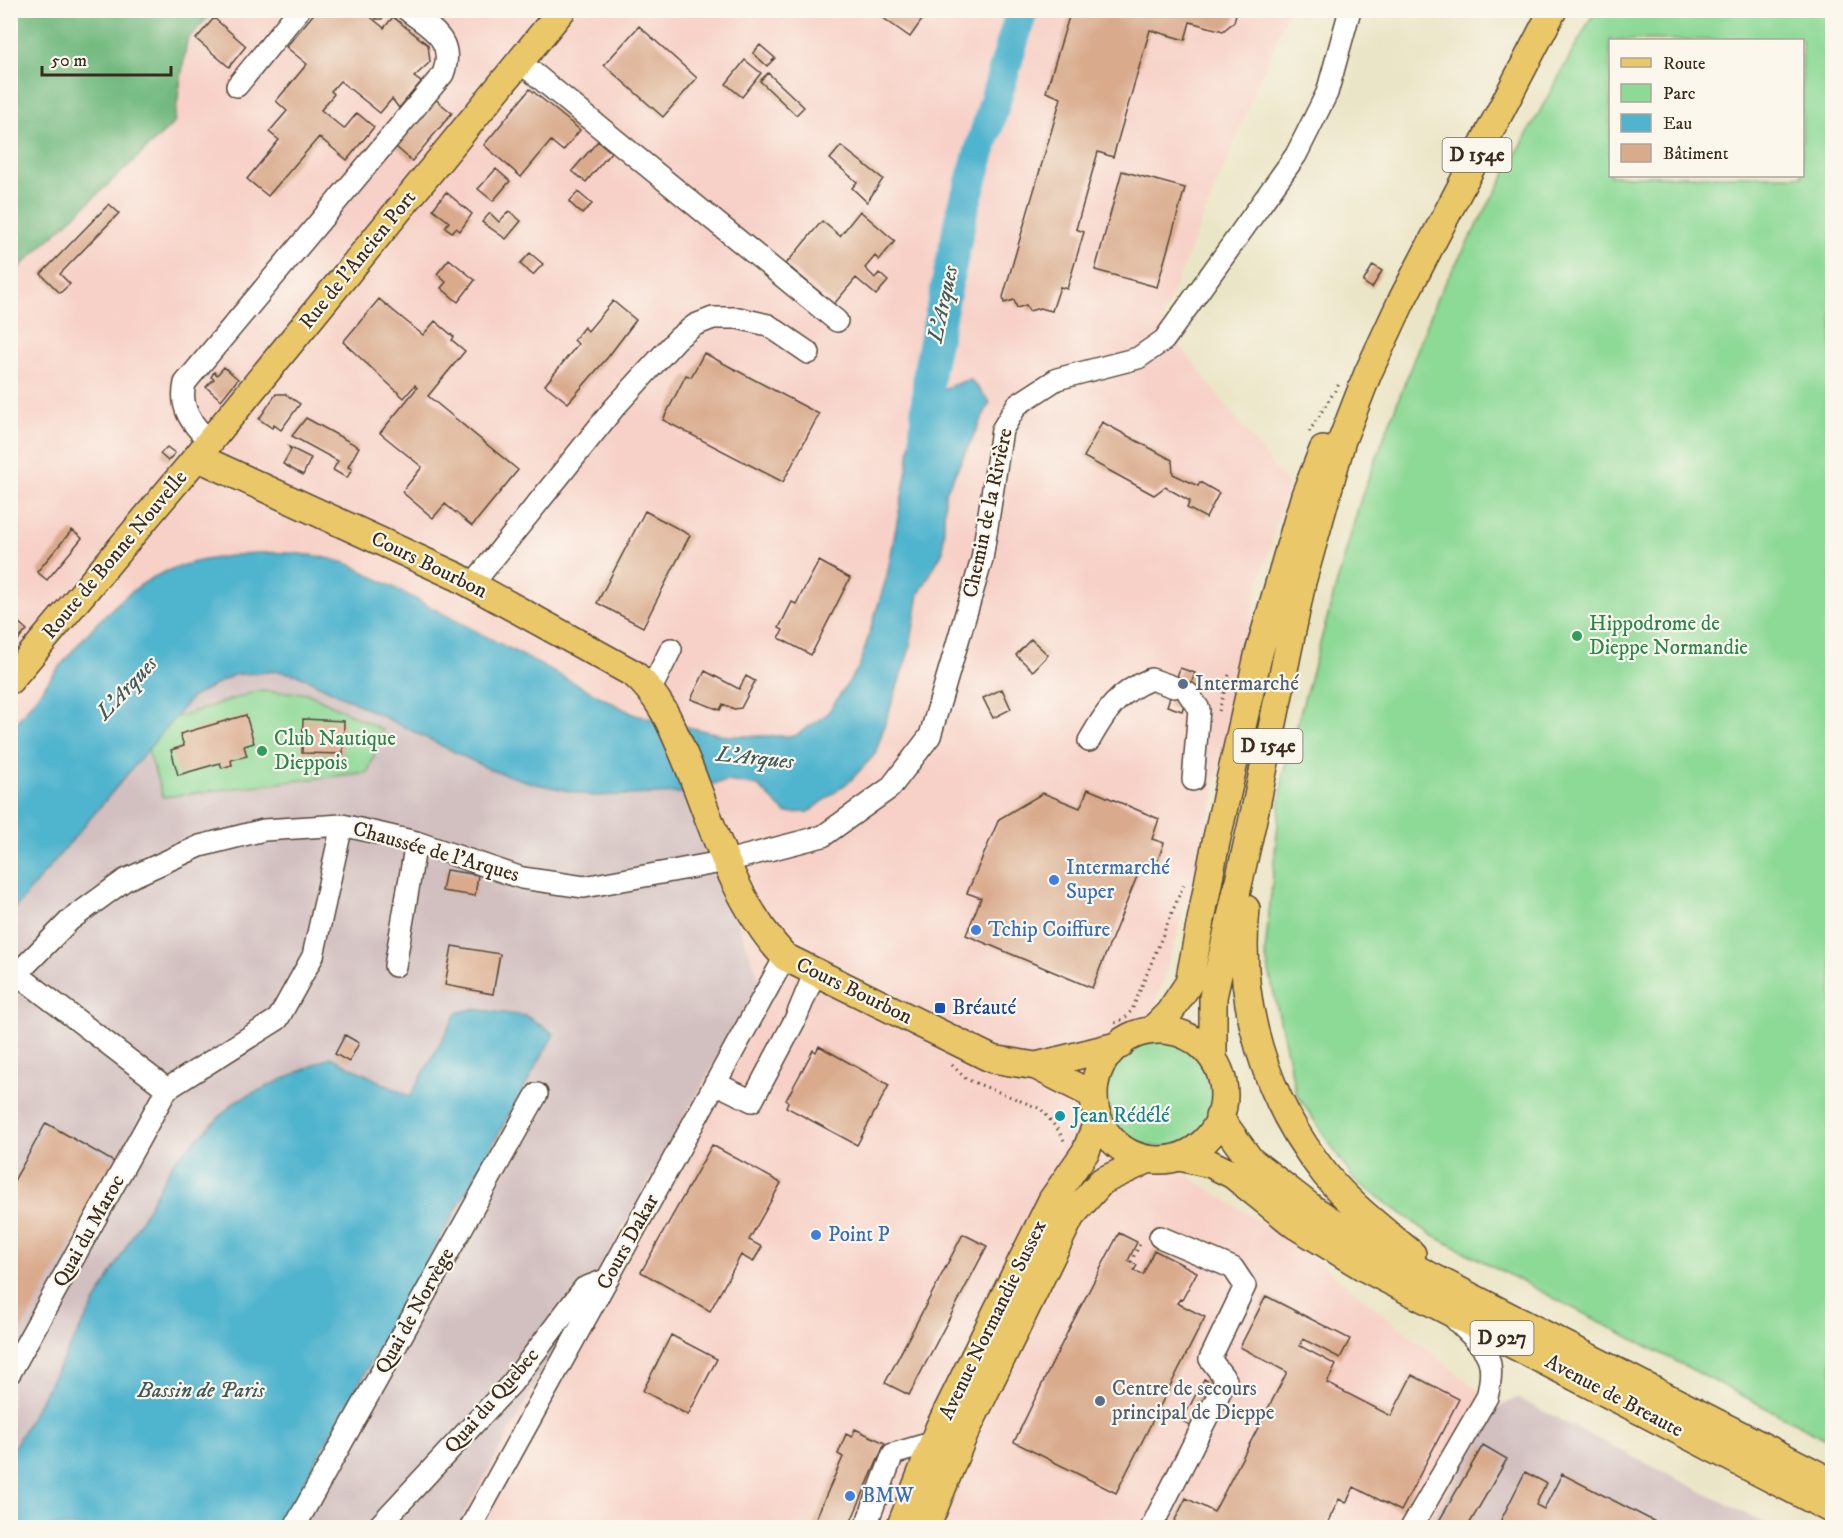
<svg xmlns="http://www.w3.org/2000/svg" width="1843" height="1538" viewBox="0 0 1843 1538" font-family="'IM FELL DW Pica',serif">
<style>
.built{fill:#f7d1c7}
.industrial{fill:#d2bfc0}
.green{fill:#8dd996;stroke:#64825a;stroke-width:1.5;fill-rule:evenodd}
.forest{fill:#72b97f;stroke:#56724e;stroke-width:1.5}
.water{fill:#50b4ce;stroke:#466f76;stroke-width:1.5}
.lines{fill:none;stroke-linecap:round;stroke-linejoin:round}
.river{stroke:#50b4ce;stroke-width:32}
.building{fill:#d9aa8c}
.minor-casing{stroke:#554637;stroke-width:24}
.major-casing{stroke:#554637;stroke-width:30}
.path{stroke:#554637;stroke-width:3;stroke-dasharray:1.5 4.5;stroke-linecap:butt}
.minor{stroke:#fff;stroke-width:21}
.major{stroke:#eac769;stroke-width:27}
.leisure-dot{fill:#2e9e5b;stroke:#fbf7ec;stroke-width:2}
.service-dot{fill:#5c6f8a;stroke:#fbf7ec;stroke-width:2}
.shop-dot{fill:#3f7fe0;stroke:#fbf7ec;stroke-width:2}
.transit-dot{fill:#1a4fb4;stroke:#fbf7ec;stroke-width:2}
.culture-dot{fill:#0f9aa8;stroke:#fbf7ec;stroke-width:2}
.labels{text-anchor:middle;dominant-baseline:central;stroke-width:4.5;stroke-linejoin:round;paint-order:stroke}
.shield{fill:#fbf7ec;stroke:#75685c;stroke-width:1.5}
.shield-label{font-size:20px;font-weight:bold;fill:#3b2a1e}
.street-label{font-size:21px;fill:#3b2a1e;stroke:#fbf7ec}
.leisure-label{font-size:21px;fill:#27864d;stroke:#fbf7ec;text-anchor:start}
.service-label{font-size:21px;fill:#4e5e75;stroke:#fbf7ec;text-anchor:start}
.shop-label{font-size:21px;fill:#366cbe;stroke:#fbf7ec;text-anchor:start}
.transit-label{font-size:21px;fill:#164399;stroke:#fbf7ec;text-anchor:start}
.culture-label{font-size:21px;fill:#0d838f;stroke:#fbf7ec;text-anchor:start}
.water-label{font-size:22px;font-style:italic;fill:#425a5c;stroke:#fbf7ec}
</style>
<rect width="100%" height="100%" fill="#fbf7ec"/>
<filter id="ink" filterUnits="userSpaceOnUse"><feTurbulence type="fractalNoise" baseFrequency=".0167" numOctaves="2"/><feDisplacementMap in="SourceGraphic" scale="12" xChannelSelector="R" yChannelSelector="G"/><feConvolveMatrix kernelMatrix="1 2 1 2 8 2 1 2 1" color-interpolation-filters="sRGB"/></filter>
<filter id="wash" filterUnits="userSpaceOnUse"><feTurbulence type="fractalNoise" baseFrequency=".008" numOctaves="4" result="noise"/><feDisplacementMap in="SourceGraphic" scale="24" xChannelSelector="R" yChannelSelector="G"/><feGaussianBlur stdDeviation="1.35" result="paint"/><feColorMatrix in="noise" values="0 0 0 0 0 0 0 0 0 0 0 0 0 0 0 0 0 1.4 0 .05"/><feComposite in="paint" operator="in"/></filter>
<g filter="url(#wash)">
<rect width="100%" height="100%" fill="#ebe5c7"/>
<!-- built -->
<path class="built" d="M213 11H1288L1161 321 1288 486 1260 579 1200 859 1154 1010 1191 1178 1297 1245 1499 1407 1428 1527H457L760 981 687 789 728 781 758 786 786 812 875 754 910 648 919 594 943 551 945 494 990 403 915 399 908 464 887 576 859 667 827 714 795 736H728L635 715 577 682 328 557 266 552 207 559 183 565 154 577 111 610 93 629 11 729V275L174 123 187 40Z"/>
<!-- industrial -->
<path class="industrial" d="M278 671 299 675 491 770 532 783 593 796 683 793 687 789 760 981 457 1527H279L554 1034 526 1016 472 1009 457 1013 410 1097 331 1057 174 1161 11 1453V913L192 697 233 675Z
M1517 1398 1772 1527 1428 1528 1499 1407Z"/>
<!-- green -->
<path class="green" d="M1595 11H1832V1442L1432 1235 1354 1180 1296 1093 1265 953 1283 774 1361 498 1437 298ZM1610 40H1802V176H1610Z
M257 691 307 693 383 730 368 772 163 797 141 729Z
M1107 1094a53 53 0 1 1 106 0a53 53 0 1 1-106 0Z"/>
<!-- forest -->
<path class="forest" d="M11 10 213 11 187 40 174 123 11 275Z"/>
<!-- water -->
<path class="water" d="M970 379 990 402 945 494 943 551 919 594 910 648 875 754 851 780 809 812 786 813 758 786 728 781 687 789 684 793 593 796 532 783 491 770 299 675 278 671 233 675 192 697 11 913V729C49 682 100 606 154 577 180 563 208 559 237 555 276 550 311 552 349 564L635 715 728 736H795L827 714 859 667 887 576 908 464 915 399Z
M472 1009 526 1016 554 1034 279 1527H11V1453L174 1161 236 1101 331 1057 410 1097 457 1013Z"/>
<g class="lines">
<!-- river -->
<path class="river" d="M925 435 929 370 962 212 1022 10"/>
</g>
<g id="blocks">
<!-- building -->
<path class="building" d="M317 10H362L384 28 393 17 428 45 430 62 414 77 421 82 399 108 392 99 380 113 340 81 331 91 334 94 321 110 344 129 357 113 374 127 347 160 319 137 268 196 247 179 279 140 269 132 287 111 276 101 307 64 286 47Z
M371 10H387L386 14 382 19H376Z
M872 10H929L910 37Z
M1071 10H1237L1234 22 1223 31 1190 22 1185 40 1150 30 1113 157 1098 152 1076 229 1084 232 1067 289 1060 287 1052 311 1040 308 1029 311 1026 305 1017 308 1014 300 1004 303 1003 297 1061 98 1046 92Z
M214 18 246 46 229 67 196 39Z
M639 26 697 78 663 117 604 65Z
M760 45 775 58 767 66 753 53Z
M745 60 761 73 742 97 726 84Z
M768 73 804 107 796 115 760 81Z
M530 89 580 130 563 151 551 141 521 177 484 145Z
M435 99 452 113 412 161 395 146Z
M598 141 611 152 586 182 572 171Z
M841 146 883 179 867 202 852 188 857 182 830 159Z
M496 169 510 181 493 201 478 189Z
M1122 171 1185 188 1157 287 1095 270Z
M446 192 472 214 460 231 456 228 452 232 445 227 449 222 433 209Z
M578 192 592 204 582 214 569 202Z
M109 204 119 213 60 274 70 284 60 293 41 274Z
M509 211 521 221 506 239 482 222 490 213 499 222Z
M860 211 895 241 879 260 875 256 865 268 875 278 879 273 888 281 876 295 856 278 834 304 786 264 822 221 840 236Z
M530 253 543 264 533 275 520 264Z
M449 259 475 280 458 302 441 288 446 282 437 274Z
M1373 265 1382 271 1372 288 1363 282Z
M379 299 423 335 435 321 454 337 452 340 465 351 428 396 518 470 472 526 445 504 433 518 402 492 422 467 380 433 417 388 415 385 404 398 343 342Z
M613 301 636 320 608 357 568 403 545 385 578 344 574 340 584 327 588 331Z
M704 353 819 414 783 482 663 420 686 375 691 377Z
M224 367 238 379 221 400 206 387 214 379 211 377 214 372 217 375Z
M276 394H285L300 404 281 430 274 425 272 428 259 419Z
M306 418 359 447 348 467 352 469 347 478 333 470 338 461 292 436Z
M1102 422 1172 460 1173 474 1198 486 1200 482 1219 493 1206 518 1187 508 1190 501 1165 487 1154 495 1084 457Z
M167 447 175 453 168 461 160 454Z
M289 447 311 458 303 475 283 464 291 450Z
M645 511 690 535 643 627 597 603Z
M72 530 82 538 47 580 37 572Z
M819 561 850 578 811 655 779 638 783 630 779 628 792 602 796 604Z
M16 620 27 630 10 649V627Z
M1031 639 1048 655 1033 671 1016 655Z
M1180 668 1195 673 1182 711 1167 706Z
M705 671 739 689 746 676 755 681 741 708 734 709 723 704 720 710 691 699Z
M1002 689 1011 709 993 718 983 698Z
M246 715 254 743 244 746 247 756 231 760 232 765 222 768 220 763 178 775 171 750 184 746 180 734Z
M303 719 344 721 343 754 302 753Z
M1088 789 1159 819 1152 839 1164 843 1155 868 1142 864 1092 988 966 935 981 898 967 893 999 819 1043 793 1080 808Z
M446 870 478 875 475 896 442 891Z
M452 946 500 954 493 994 445 985Z
M345 1035 359 1043 349 1062 335 1054Z
M819 1046 889 1085 857 1145 786 1107 788 1102 786 1100 803 1069 813 1050 816 1052Z
M46 1123 116 1163 10 1350V1188Z
M712 1145 781 1183 749 1240 762 1247 753 1262 741 1255 710 1311 641 1272Z
M1119 1233 1137 1242 1128 1261 1137 1265 1134 1271 1143 1275 1154 1250 1197 1272 1182 1300 1180 1299 1177 1303 1205 1317 1116 1493 1014 1442 1068 1331Z
M963 1234 987 1246 909 1395 885 1383Z
M1266 1296 1350 1339 1340 1358 1303 1339 1300 1346 1336 1365 1327 1383 1391 1416 1412 1375 1459 1399 1401 1511 1354 1487 1346 1503 1339 1499 1325 1528H1171L1186 1498 1214 1512 1287 1372 1240 1347Z
M671 1335 717 1359 688 1415 643 1391Z
M1204 1379 1213 1384 1192 1426 1182 1421Z
M855 1429 885 1443 848 1528H819L813 1525 843 1457 838 1454 846 1434 852 1437Z
M1483 1445 1507 1459 1467 1528H1435Z
M1525 1472 1546 1483 1536 1505 1544 1509 1562 1474 1667 1528H1497Z"/>
</g>
</g>
<g filter="url(#ink)">
<use href="#blocks" fill-opacity="0" stroke="#554637" stroke-width="1.5"/>
<g class="lines">
<defs>
<path id="minor" d="M520 62 837 321
M237 86 299 10
M209 441C192 424 179 409 185 383L443 74C456 40 431 29 407 10
M472 585 614 408 678 338 695 325 713 318H738L768 325 809 353
M651 689 671 649
M1188 693 1199 709 1193 780
M1089 741C1106 711 1118 692 1151 679L1174 687
M395 966 416 842
M17 974 167 1089
M10 981 70 920 125 880 200 846 264 830 342 825 416 842 522 878 584 887 727 861 823 836 890 788 930 736 982 559 1002 430 1017 405 1057 379 1138 358 1164 340 1296 155 1327 93 1350 10
M715 1083 752 1101 795 1020 815 972
M10 1373 167 1089 278 1019 313 956 342 825
M294 1528 537 1094
M377 1528 512 1383 584 1288 608 1279
M470 1528 785 957
M865 1528 893 1454 934 1442
M1151 1528 1226 1380 1210 1359 1245 1286 1233 1268 1160 1237
M1411 1528 1487 1397C1498 1353 1484 1350 1455 1319"/>
<path id="major" d="M197 457 458 577 634 674C663 699 674 732 689 767 715 833 736 905 785 957L992 1059 1036 1066 1093 1095
M10 680 197 457 562 10
M1246 909C1236 1003 1266 1100 1325 1174 1350 1205 1382 1229 1412 1254
M1153 1029 1169 1013 1189 983 1216 842 1258 656 1305 495 1323 450
M1094 1095a65 65 0 1 1 130 0a65 65 0 1 1-130 0Z
M1213 1056V997L1257 801 1302 582 1342 440 1368 373 1402 300 1553 10
M1036 1066 1120 1045
M1219 1117 1250 1160 1313 1209 1362 1241 1832 1482
M1180 1157 1211 1164 1233 1175 1295 1225 1365 1268 1832 1510
M900 1528 939 1428 1052 1200 1086 1151 1098 1120
M926 1528 962 1439 1071 1216 1102 1181 1147 1160"/>
</defs>
<!-- minor casing -->
<use href="#minor" class="minor-casing"/>
<!-- major casing -->
<use href="#major" class="major-casing"/>
<!-- path -->
<path class="path" d="M1309 432 1339 384
M1219 711 1230 671
M1115 1023 1125 1018 1132 1010 1185 881
M952 1065 966 1079 1041 1109 1058 1130 1066 1144
M1131 1262 1141 1242"/>
<!-- minor -->
<use href="#minor" class="minor"/>
<!-- major -->
<use href="#major" class="major"/>
</g>
</g>
<!-- markers -->
<g class="leisure-dot">
<circle cx="1577" cy="636" r="6"/>
<circle cx="262" cy="751" r="6"/>
</g>
<g class="service-dot">
<circle cx="1183" cy="684" r="6"/>
<circle cx="1100" cy="1401" r="6"/>
</g>
<g class="shop-dot">
<circle cx="1054" cy="880" r="6"/>
<circle cx="976" cy="930" r="6"/>
<circle cx="816" cy="1235" r="6"/>
<circle cx="850" cy="1496" r="6"/>
</g>
<rect class="transit-dot" x="934" y="1002" width="12" height="12" rx="3"/>
<circle class="culture-dot" cx="1060" cy="1116" r="6"/>
<g class="labels">
<!-- shield labels -->
<g class="shield">
<rect x="1442.5" y="138" width="69" height="34" rx="4.5"/>
<rect x="1233.5" y="729" width="69" height="34" rx="4.5"/>
<rect x="1470.5" y="1321" width="63" height="34" rx="4.5"/>
</g>
<g class="shield-label">
<text x="1477" y="155">D 154e</text>
<text x="1268" y="746">D 154e</text>
<text x="1502" y="1338">D 927</text>
</g>
<!-- street labels -->
<g class="street-label">
<text transform="translate(358 260) rotate(-51)">Rue de l'Ancien Port</text>
<text transform="translate(988 513) rotate(-78)">Chemin de la Rivière</text>
<text transform="translate(115 555) rotate(-50)">Route de Bonne Nouvelle</text>
<text transform="translate(429 565) rotate(26)">Cours Bourbon</text>
<text transform="translate(436 852) rotate(16)">Chaussée de l'Arques</text>
<text transform="translate(854 991) rotate(26)">Cours Bourbon</text>
<text transform="translate(89 1231) rotate(-61)">Quai du Maroc</text>
<text transform="translate(628 1242) rotate(-61)">Cours Dakar</text>
<text transform="translate(415 1311) rotate(-61)">Quai de Norvège</text>
<text transform="translate(993 1320) rotate(-64)">Avenue Normandie Sussex</text>
<text transform="translate(1614 1396) rotate(28)">Avenue de Breaute</text>
<text transform="translate(492 1401) rotate(-49)">Quai du Quebec</text>
</g>
<!-- leisure labels -->
<g class="leisure-label">
<text x="1589" y="624">Hippodrome de<tspan x="1589" dy="24">Dieppe Normandie</tspan></text>
<text x="274" y="739">Club Nautique<tspan x="274" dy="24">Dieppois</tspan></text>
</g>
<!-- service labels -->
<g class="service-label">
<text x="1195" y="684">Intermarché</text>
<text x="1112" y="1389">Centre de secours<tspan x="1112" dy="24">principal de Dieppe</tspan></text>
</g>
<!-- shop labels -->
<g class="shop-label">
<text x="1066" y="868">Intermarché<tspan x="1066" dy="24">Super</tspan></text>
<text x="988" y="930">Tchip Coiffure</text>
<text x="828" y="1235">Point P</text>
<text x="862" y="1496">BMW</text>
</g>
<!-- transit labels -->
<g class="transit-label">
<text x="952" y="1008">Bréauté</text>
</g>
<!-- culture labels -->
<g class="culture-label">
<text x="1072" y="1116">Jean Rédélé</text>
</g>
<!-- water labels -->
<g class="water-label">
<text transform="translate(943 304) rotate(-78)">L'Arques</text>
<text transform="translate(127 688) rotate(-47)">L'Arques</text>
<text transform="translate(755 758) rotate(6)">L'Arques</text>
<text x="201" y="1390">Bassin de Paris</text>
</g>
</g>
<!-- margin -->
<rect width="1843" height="1538" fill="none" stroke="#fbf7ec" stroke-width="36"/>
<!-- legend -->
<rect x="1609" y="39" width="195" height="138" fill="#fbf7ec" stroke="#aea59a" stroke-width="1.5"/>
<rect x="1621" y="58" width="30" height="9" fill="#eac769" stroke="#aea59a" stroke-width="1.5"/>
<text x="1663" y="69" font-size="18" fill="#3b2a1e">Route</text>
<rect x="1621" y="84" width="30" height="18" fill="#8dd996" stroke="#aea59a" stroke-width="1.5"/>
<text x="1663" y="99" font-size="18" fill="#3b2a1e">Parc</text>
<rect x="1621" y="114" width="30" height="18" fill="#50b4ce" stroke="#aea59a" stroke-width="1.5"/>
<text x="1663" y="129" font-size="18" fill="#3b2a1e">Eau</text>
<rect x="1621" y="144" width="30" height="18" fill="#d9aa8c" stroke="#aea59a" stroke-width="1.5"/>
<text x="1663" y="159" font-size="18" fill="#3b2a1e">Bâtiment</text>
<!-- scale -->
<path d="M42 66v9h129v-9" fill="none" stroke="#3b2a1e" stroke-width="3"/>
<text x="51" y="66" font-size="18" fill="#3b2a1e" stroke="#fbf7ec" stroke-width="4.5" paint-order="stroke">50 m</text>
</svg>
